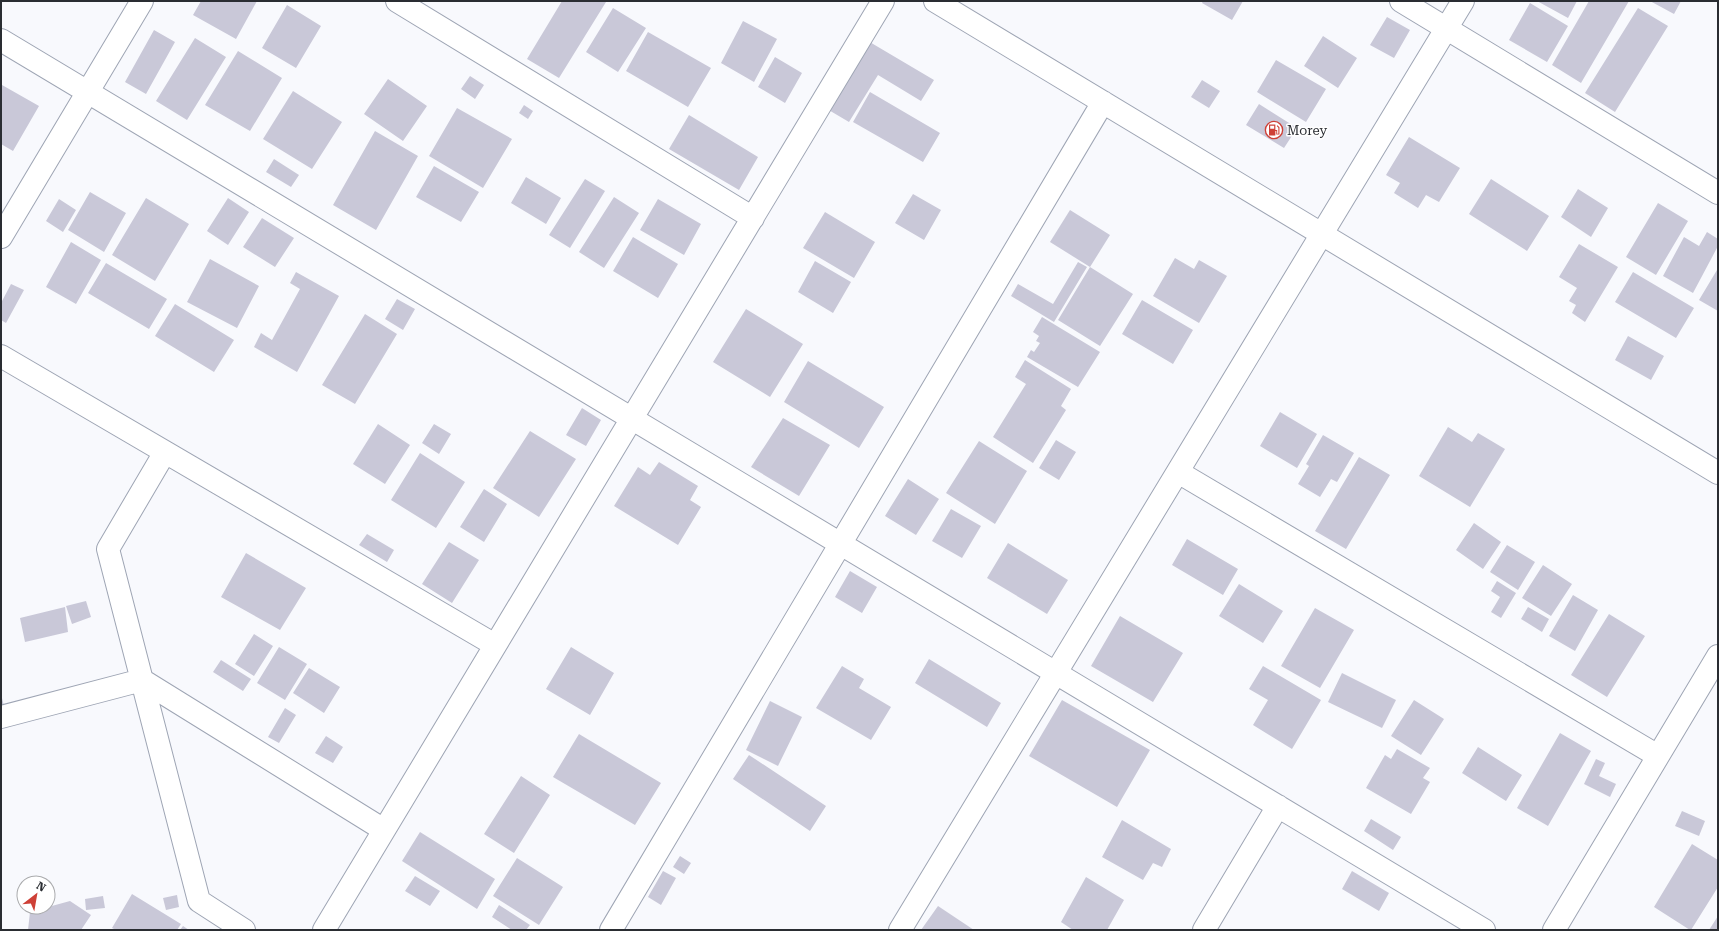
<svg xmlns="http://www.w3.org/2000/svg" width="1719" height="931" viewBox="0 0 1719 931" font-family="'Roboto Serif',serif">
<style>
.building{fill:#c9c8d8}
.lines{fill:none;stroke-linecap:round;stroke-linejoin:round}
.street-casing{stroke:#9ea5b4;stroke-width:24}
.street{stroke:#fff;stroke-width:22}
.labels{text-anchor:middle;dominant-baseline:central;stroke-width:3;stroke-linejoin:round;paint-order:stroke}
.poi-label{font-size:13px;fill:#2a2d32;stroke:#fff;text-anchor:start}
</style>
<rect width="100%" height="100%" fill="#f8f9fd"/>
<!-- building -->
<path class="building" d="M201 1H257L236 39 193 15Z
M562 1 606 2 559 78 527 59Z
M1203 1H1243L1232 20 1202 3Z
M1537 1H1577L1568 18Z
M1589 1H1629L1581 83 1552 65Z
M1650 1H1681L1674 14Z
M1530 3 1568 26 1547 62 1509 40Z
M287 5 321 26 296 68 262 48Z
M613 8 646 28 618 72 586 52Z
M1638 8 1668 26 1615 112 1585 93Z
M1387 17 1410 30 1394 58 1370 45Z
M743 21 777 39 754 82 721 63Z
M154 30 175 42 146 94 125 82Z
M648 32 711 68 688 107 626 71Z
M1323 36 1357 58 1338 88 1304 66Z
M195 38 226 57 187 120 156 101Z
M868 41 934 80 921 101 878 75 849 122 827 109Z
M238 51 282 78 250 131 205 105Z
M775 57 802 73 785 103 758 87Z
M1276 60 1326 89 1306 122 1257 92Z
M470 76 484 85 475 99 461 89Z
M388 79 427 106 403 141 364 114Z
M1202 80 1220 91 1209 108 1191 97Z
M2 85 39 106 13 151 1 144V87Z
M293 91 342 122 312 169 263 139Z
M870 92 940 133 923 162 853 122Z
M1259 104 1297 128 1284 148 1246 125Z
M524 105 533 111 528 119 519 113Z
M457 108 512 139 483 188 429 156Z
M689 115 758 157 739 190 669 149Z
M375 131 418 156 376 230 333 205Z
M1409 137 1460 168 1439 202 1426 195 1418 208 1394 193 1400 183 1386 175Z
M274 159 299 175 291 187 266 172Z
M434 166 479 192 461 222 416 197Z
M526 177 561 198 546 224 511 203Z
M585 179 605 191 570 248 549 235Z
M1491 179 1549 216 1527 251 1469 214Z
M1578 189 1608 208 1591 237 1561 217Z
M90 192 126 213 104 252 68 230Z
M913 194 941 210 924 240 895 223Z
M614 197 639 213 604 268 579 252Z
M146 198 189 224 155 281 112 255Z
M228 198 249 212 228 245 207 231Z
M59 199 76 210 63 232 46 221Z
M658 199 701 224 684 255 640 230Z
M1658 203 1688 221 1656 275 1626 257Z
M1070 210 1110 235 1090 267 1133 294 1100 346 1058 320 1090 267 1050 242Z
M825 212 875 242 854 278 803 248Z
M262 218 294 238 275 267 243 247Z
M1707 232 1718 239V246L1693 293 1663 276 1684 237 1699 246Z
M633 237 678 264 658 298 613 271Z
M71 242 101 260 76 304 46 287Z
M1579 244 1618 267 1585 322 1572 313 1576 305 1569 301 1577 288 1559 277Z
M1175 258 1194 269 1199 260 1227 276 1199 323 1153 296Z
M210 259 259 286 237 328 187 302Z
M815 261 851 282 833 313 798 292Z
M1078 262 1087 267 1054 322 1011 296 1018 284 1053 304Z
M106 263 167 299 149 329 88 293Z
M1717 270 1718 271V311L1699 300Z
M296 272 339 296 297 372 254 347 261 333 272 340 300 289 290 283Z
M1633 272 1694 308 1676 338 1615 302Z
M11 284 24 290 6 323 1 320V303Z
M397 299 415 309 403 330 385 319Z
M1142 300 1193 330 1173 364 1122 334Z
M175 304 234 340 214 372 155 336Z
M746 309 803 344 770 397 713 362Z
M365 314 397 334 355 404 322 385Z
M1042 317 1100 352 1078 387 1027 357 1031 350 1034 352 1040 343 1036 341 1039 336 1033 332Z
M1628 336 1664 356 1651 380 1615 360Z
M1025 360 1071 389 1061 406 1066 410 1033 463 993 437 1026 384 1015 377Z
M808 361 884 407 859 448 784 402Z
M582 408 601 420 586 446 566 435Z
M1280 412 1317 434 1297 468 1260 446Z
M783 418 830 445 799 496 751 467Z
M378 424 410 445 385 484 353 464Z
M434 424 451 434 439 454 422 443Z
M1448 427 1472 442 1478 433 1505 449 1470 507 1419 476Z
M530 431 576 459 539 517 493 488Z
M1323 435 1354 453 1337 482 1331 479 1320 497 1298 484 1309 466 1306 464Z
M1056 440 1076 452 1059 480 1039 468Z
M979 441 1027 471 995 524 946 493Z
M420 453 465 482 436 528 391 500Z
M1359 457 1390 475 1346 549 1315 531Z
M659 462 698 486 690 500 701 507 678 545 614 506 638 467 650 475Z
M908 479 939 499 916 535 885 516Z
M484 489 507 504 484 542 460 527Z
M951 509 981 526 962 558 932 541Z
M1474 523 1501 542 1483 569 1456 550Z
M367 534 394 550 387 562 359 545Z
M1187 539 1238 569 1223 595 1172 565Z
M449 542 479 560 452 603 422 584Z
M1008 543 1068 580 1047 614 987 578Z
M1507 545 1535 562 1518 590 1490 572Z
M246 553 306 588 280 630 221 597Z
M1543 565 1572 584 1551 616 1522 598Z
M850 571 877 587 862 613 835 597Z
M1497 581 1516 593 1501 618 1491 612 1500 597 1491 591Z
M1239 584 1283 611 1263 643 1219 616Z
M1573 595 1598 610 1575 651 1549 636Z
M86 601 91 617 72 624 66 606Z
M65 607 68 632 25 642 20 618Z
M1528 607 1549 619 1542 632 1521 619Z
M1315 608 1354 630 1320 688 1281 666Z
M1609 614 1645 636 1607 697 1571 675Z
M1120 616 1183 653 1153 702 1091 666Z
M254 634 273 646 254 676 235 664Z
M279 647 307 664 285 700 257 683Z
M571 647 614 673 590 715 546 689Z
M929 659 1001 703 987 727 915 683Z
M221 660 251 679 243 691 213 672Z
M842 666 864 679 859 688 891 707 871 740 816 708Z
M1263 666 1321 700 1292 749 1253 725 1268 700 1249 689Z
M309 668 340 687 324 713 293 693Z
M1342 673 1396 700 1382 728 1328 702Z
M1 694 4 706 1 707Z
M1062 700 1150 750 1117 807 1029 756Z
M1414 700 1444 719 1421 755 1391 736Z
M770 701 802 717 778 766 746 750Z
M285 708 296 715 279 743 268 737Z
M1560 733 1591 751 1548 826 1517 808Z
M579 734 661 783 635 825 553 777Z
M326 736 343 747 333 763 315 753Z
M1478 747 1522 775 1506 801 1462 773Z
M1397 749 1430 768 1423 778 1430 782 1411 814 1366 788 1385 755 1391 759Z
M749 755 826 806 810 831 733 779Z
M1596 759 1605 763 1599 776 1616 784 1610 797 1584 784Z
M521 776 550 795 514 853 484 834Z
M1682 811 1705 821 1699 836 1675 826Z
M1371 819 1401 837 1393 850 1364 831Z
M1122 820 1171 849 1162 867 1153 863 1143 880 1102 857Z
M420 832 495 879 477 909 402 861Z
M1692 844 1718 860V887L1691 930H1690L1654 907Z
M680 856 691 863 684 874 673 867Z
M517 858 563 887 539 925 493 896Z
M663 871 676 878 661 905 648 897Z
M1352 871 1389 893 1379 911 1342 889Z
M415 876 440 891 430 906 405 891Z
M1086 877 1124 900 1107 930H1073L1061 922Z
M132 894 181 924 177 930H116L112 928Z
M177 895 179 907 166 910 163 898Z
M103 896 105 908 86 910 85 899Z
M70 901 91 915 81 930H28L30 912Z
M499 905 530 925 526 930H512L492 917Z
M938 906 974 930H921Z
M1718 916V930H1709Z
M183 926 189 930H180Z"/>
<g class="lines">
<defs>
<path id="street" d="M397 1 753 218
M935 1 1718 473
M1401 1 1718 193
M1 40 1484 930
M1 237 142 1
M1 356 495 645
M165 452 108 549 199 901 244 930
M1178 472 1658 756
M1 717 142 680 384 830
M324 930 883 1
M611 930 1103 102
M900 930 1463 1
M1204 930 1278 806
M1554 930 1718 656"/>
</defs>
<!-- street casing -->
<use href="#street" class="street-casing"/>
<!-- street -->
<use href="#street" class="street"/>
</g>
<!-- icons -->
<defs>
<symbol id="fuel-ring" viewBox="-11 -11 22 22"><circle r="9.5" fill="#fff" stroke="#ce4037" stroke-width="1.5"/><path d="M-5.5-6h7V0h2V4h1.3V-2.5L3-4.5l.8-.8L6-3V5H2.5V1h-1V6h-7ZM-4.2-4.7v3.2H.2V-4.7Z" fill="#ce4037"/></symbol>
</defs>
<g fill-rule="evenodd">
<use href="#fuel-ring" x="1264" y="120" width="20" height="20"/>
</g>
<g class="labels">
<!-- poi labels -->
<g class="poi-label">
<text x="1287" y="130">Morey</text>
</g>
</g>
<!-- border -->
<rect width="1719" height="931" fill="none" stroke="#2a2d32" stroke-width="4"/>
<!-- north arrow -->
<g transform="translate(36 895) rotate(31)"><circle r="19" fill="#ffffff" stroke="#aaabad"/>
<path d="M0-3L7 15L0 10L-7 15Z" fill="#ce4037"/>
<text y="-6" font-size="11" font-weight="bold" text-anchor="middle" fill="#2a2d32">N</text>
</g>
</svg>
